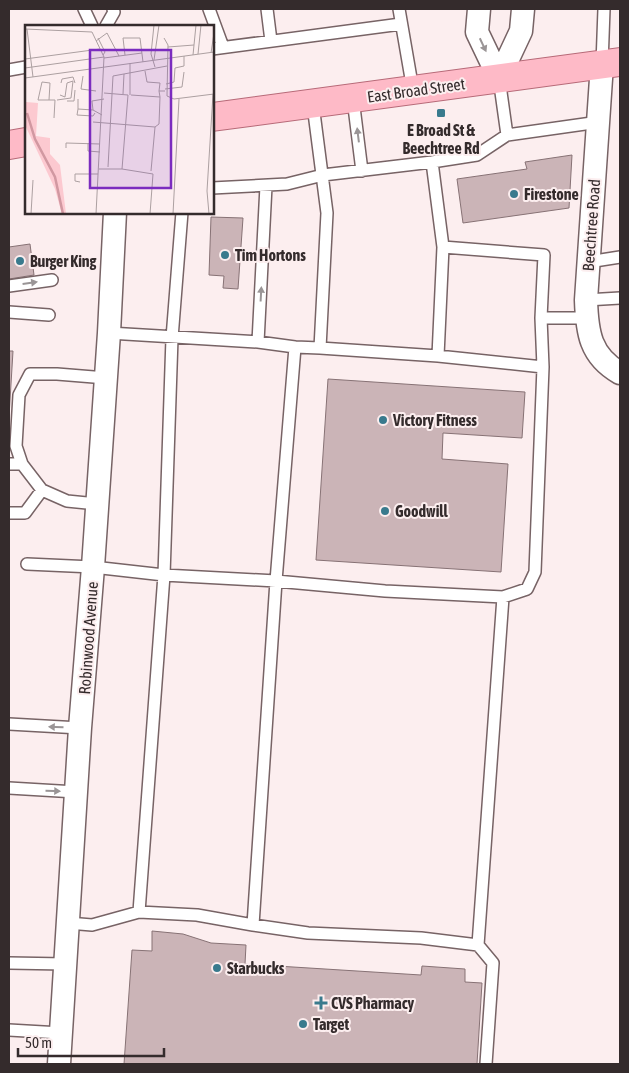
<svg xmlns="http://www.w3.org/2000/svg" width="629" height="1073" viewBox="0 0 629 1073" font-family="'Asap Condensed',sans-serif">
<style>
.building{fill:#cbb4b7;stroke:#877275}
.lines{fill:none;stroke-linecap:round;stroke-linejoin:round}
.lane-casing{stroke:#776365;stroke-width:14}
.street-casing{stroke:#776365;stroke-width:25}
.primary-casing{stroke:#b76a78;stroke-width:30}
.lane{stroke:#fff;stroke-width:11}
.street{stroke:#fff;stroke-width:22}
.primary{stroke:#febac7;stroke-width:28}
.oneway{fill:#9a9596}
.poi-dot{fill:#397a8d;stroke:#fceeef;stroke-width:2}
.labels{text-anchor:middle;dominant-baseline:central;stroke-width:4;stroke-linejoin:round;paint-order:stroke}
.street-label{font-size:16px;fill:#342b2c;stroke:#fceeef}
.poi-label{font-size:16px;font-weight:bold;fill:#342b2c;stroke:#fceeef;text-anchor:start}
.inset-river{fill:none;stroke:#d198a1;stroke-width:2.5}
.inset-road{fill:none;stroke:#aca0a1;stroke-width:1}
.view{fill:#7b2cbf;fill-opacity:0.15;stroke:#7b2cbf;stroke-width:2.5}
.inset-edge{fill:none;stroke:#342b2c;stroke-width:2.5}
</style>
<rect width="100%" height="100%" fill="#fceeef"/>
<!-- building -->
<path class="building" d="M572 155 569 208 463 223 457 179 527 169 525 162Z
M211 217 243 218 238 289 223 288 224 276 209 275Z
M30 244 34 275 9 279V247Z
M9 351H13L9 417Z
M328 379 525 392 522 438 443 433 442 459 508 464 501 572 316 560Z
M152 931 183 934 211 943 246 945 245 964 421 975 422 966 465 969V982L482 983 477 1064H124L132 950 152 951Z"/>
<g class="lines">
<defs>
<path id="lane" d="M84 9 92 26
M209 9 223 47
M267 9 271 41
M399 9 413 90
M106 26 114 12 113 9
M212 49 401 24
M602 64 604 9
M9 70 26 67
M499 78 507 135
M353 99 362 171
M432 162 443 247 544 255 541 318H586
M212 188 287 184 323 175 432 162 477 155 507 135 599 122
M588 262 620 257
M9 286 52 280
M586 300 620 298
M9 312 49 315
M258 342 266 186
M295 347 320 348 327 213 313 105
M320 348 438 356 543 367 541 318
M438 356 443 247
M9 464H22
M97 504 67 501 42 490 22 464 16 446 19 395 30 374H57L106 378
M9 513H25L42 490
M27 564 93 567 164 575 276 581 385 591 503 597 478 945
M503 597 527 589 535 572 543 367
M9 724 80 728
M9 788 76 792
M139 912 164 575 172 338 182 212
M68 923 92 925 139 912 197 915 253 925 276 581 295 347 258 342 109 333
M253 925 308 933 421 938 478 945 493 963 486 1064
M9 963 65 964
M9 1030 61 1033"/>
<path id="street" d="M479 9 477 32 499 78
M602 64 586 300C587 332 590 356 620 373
M499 78 521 31 523 9
M59 1064 80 728 93 567 109 333 115 212"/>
<path id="primary" d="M212 117 620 62
M9 145 26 142"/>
</defs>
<!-- lane casing -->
<use href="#lane" class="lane-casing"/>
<!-- street casing -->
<use href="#street" class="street-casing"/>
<!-- primary casing -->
<use href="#primary" class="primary-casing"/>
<!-- lane -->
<use href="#lane" class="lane"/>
<!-- street -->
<use href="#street" class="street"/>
<!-- primary -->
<use href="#primary" class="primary"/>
</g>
<!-- one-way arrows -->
<defs><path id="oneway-solid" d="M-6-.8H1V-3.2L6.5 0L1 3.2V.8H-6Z" transform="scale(1.25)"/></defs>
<g class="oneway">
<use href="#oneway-solid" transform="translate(483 45) rotate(65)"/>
<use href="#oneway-solid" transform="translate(358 135) rotate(-97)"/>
<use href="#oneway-solid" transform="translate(30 283) rotate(-8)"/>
<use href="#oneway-solid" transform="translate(261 294) rotate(-87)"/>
<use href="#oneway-solid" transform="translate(56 727) rotate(-178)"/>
<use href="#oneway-solid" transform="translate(53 791) rotate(2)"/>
</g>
<!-- markers -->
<g class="poi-dot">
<rect x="436" y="108" width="10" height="10" rx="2.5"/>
<circle cx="514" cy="194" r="5"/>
<circle cx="225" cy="255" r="5"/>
<circle cx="20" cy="261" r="5"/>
<circle cx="383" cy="420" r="5"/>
<circle cx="385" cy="511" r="5"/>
<circle cx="217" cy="968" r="5"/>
<path d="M318.5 995.5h5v5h5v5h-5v5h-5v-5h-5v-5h5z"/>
<circle cx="303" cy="1024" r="5"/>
</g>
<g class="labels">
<!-- street labels -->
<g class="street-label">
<text transform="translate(416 90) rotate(-8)">East Broad Street</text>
<text transform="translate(591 225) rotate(-86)">Beechtree Road</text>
<text transform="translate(88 638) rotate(-86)">Robinwood Avenue</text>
</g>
<!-- poi labels -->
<g class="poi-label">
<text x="441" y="130" text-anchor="middle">E Broad St &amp;<tspan x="441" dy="18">Beechtree Rd</tspan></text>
<text x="524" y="194">Firestone</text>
<text x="235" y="255">Tim Hortons</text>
<text x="30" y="261">Burger King</text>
<text x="393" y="420">Victory Fitness</text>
<text x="395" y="511">Goodwill</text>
<text x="227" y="968">Starbucks</text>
<text x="331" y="1003">CVS Pharmacy</text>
<text x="313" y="1024">Target</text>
</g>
</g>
<!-- overview -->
<g transform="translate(25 25)">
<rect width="189" height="189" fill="#fceeef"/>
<path d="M1 77 13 78 11 111 25 113V129L35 140 41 189H37L30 164 0 100Z" fill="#fcc9d0"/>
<path class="inset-river" d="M2 88 10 114 30 152 38 189"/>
<path class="inset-road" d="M129 0 126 29 130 42M0 4 67 7 79 32 71 189M2 4 8 52M73 13 80 27 78 30M139 13 143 20 142 71 149 74 189 69M71 16 82 8 94 31M143 22 169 20M186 28 189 8M173 29 176 0M100 30 98 13H115L118 37M168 30 171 0M79 33 117 28M0 34 75 24M129 35 134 0M0 43 79 32M120 46 122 57 135 58 134 66H140M58 51 56 64 71 66M0 53 189 27M36 58 37 54 48 52 50 58M141 59 149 57 150 43 159 41V31M140 64 157 62 159 47M98 69 99 49M105 70V38M106 70 135 72 134 66M53 74V84L68 85M24 75 25 58 17 57 13 75H30L29 93M32 75 46 73 48 56 42 58 40 72 35 70M42 76H49L50 65M53 84 52 90 68 91 70 88M77 90 68 85 67 76 79 74M68 97 130 102 126 146M130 102 134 99 135 72M63 118V126L75 127M41 123V118L75 119M83 142 88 51 142 41M74 144H97L103 70 79 68M97 144 128 149 125 189M55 157 50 156V149H73M6 189 8 155M148 189 154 74M184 189 182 166 188 69"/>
<path class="view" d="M65 25H146V163H65Z"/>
<rect width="189" height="189" class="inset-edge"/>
</g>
<!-- border -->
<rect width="629" height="1073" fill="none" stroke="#342b2c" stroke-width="20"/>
<!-- scale -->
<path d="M18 1048v8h146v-8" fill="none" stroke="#342b2c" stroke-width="2.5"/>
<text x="25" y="1048" font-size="15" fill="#342b2c" stroke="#fceeef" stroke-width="4" paint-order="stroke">50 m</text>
</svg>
